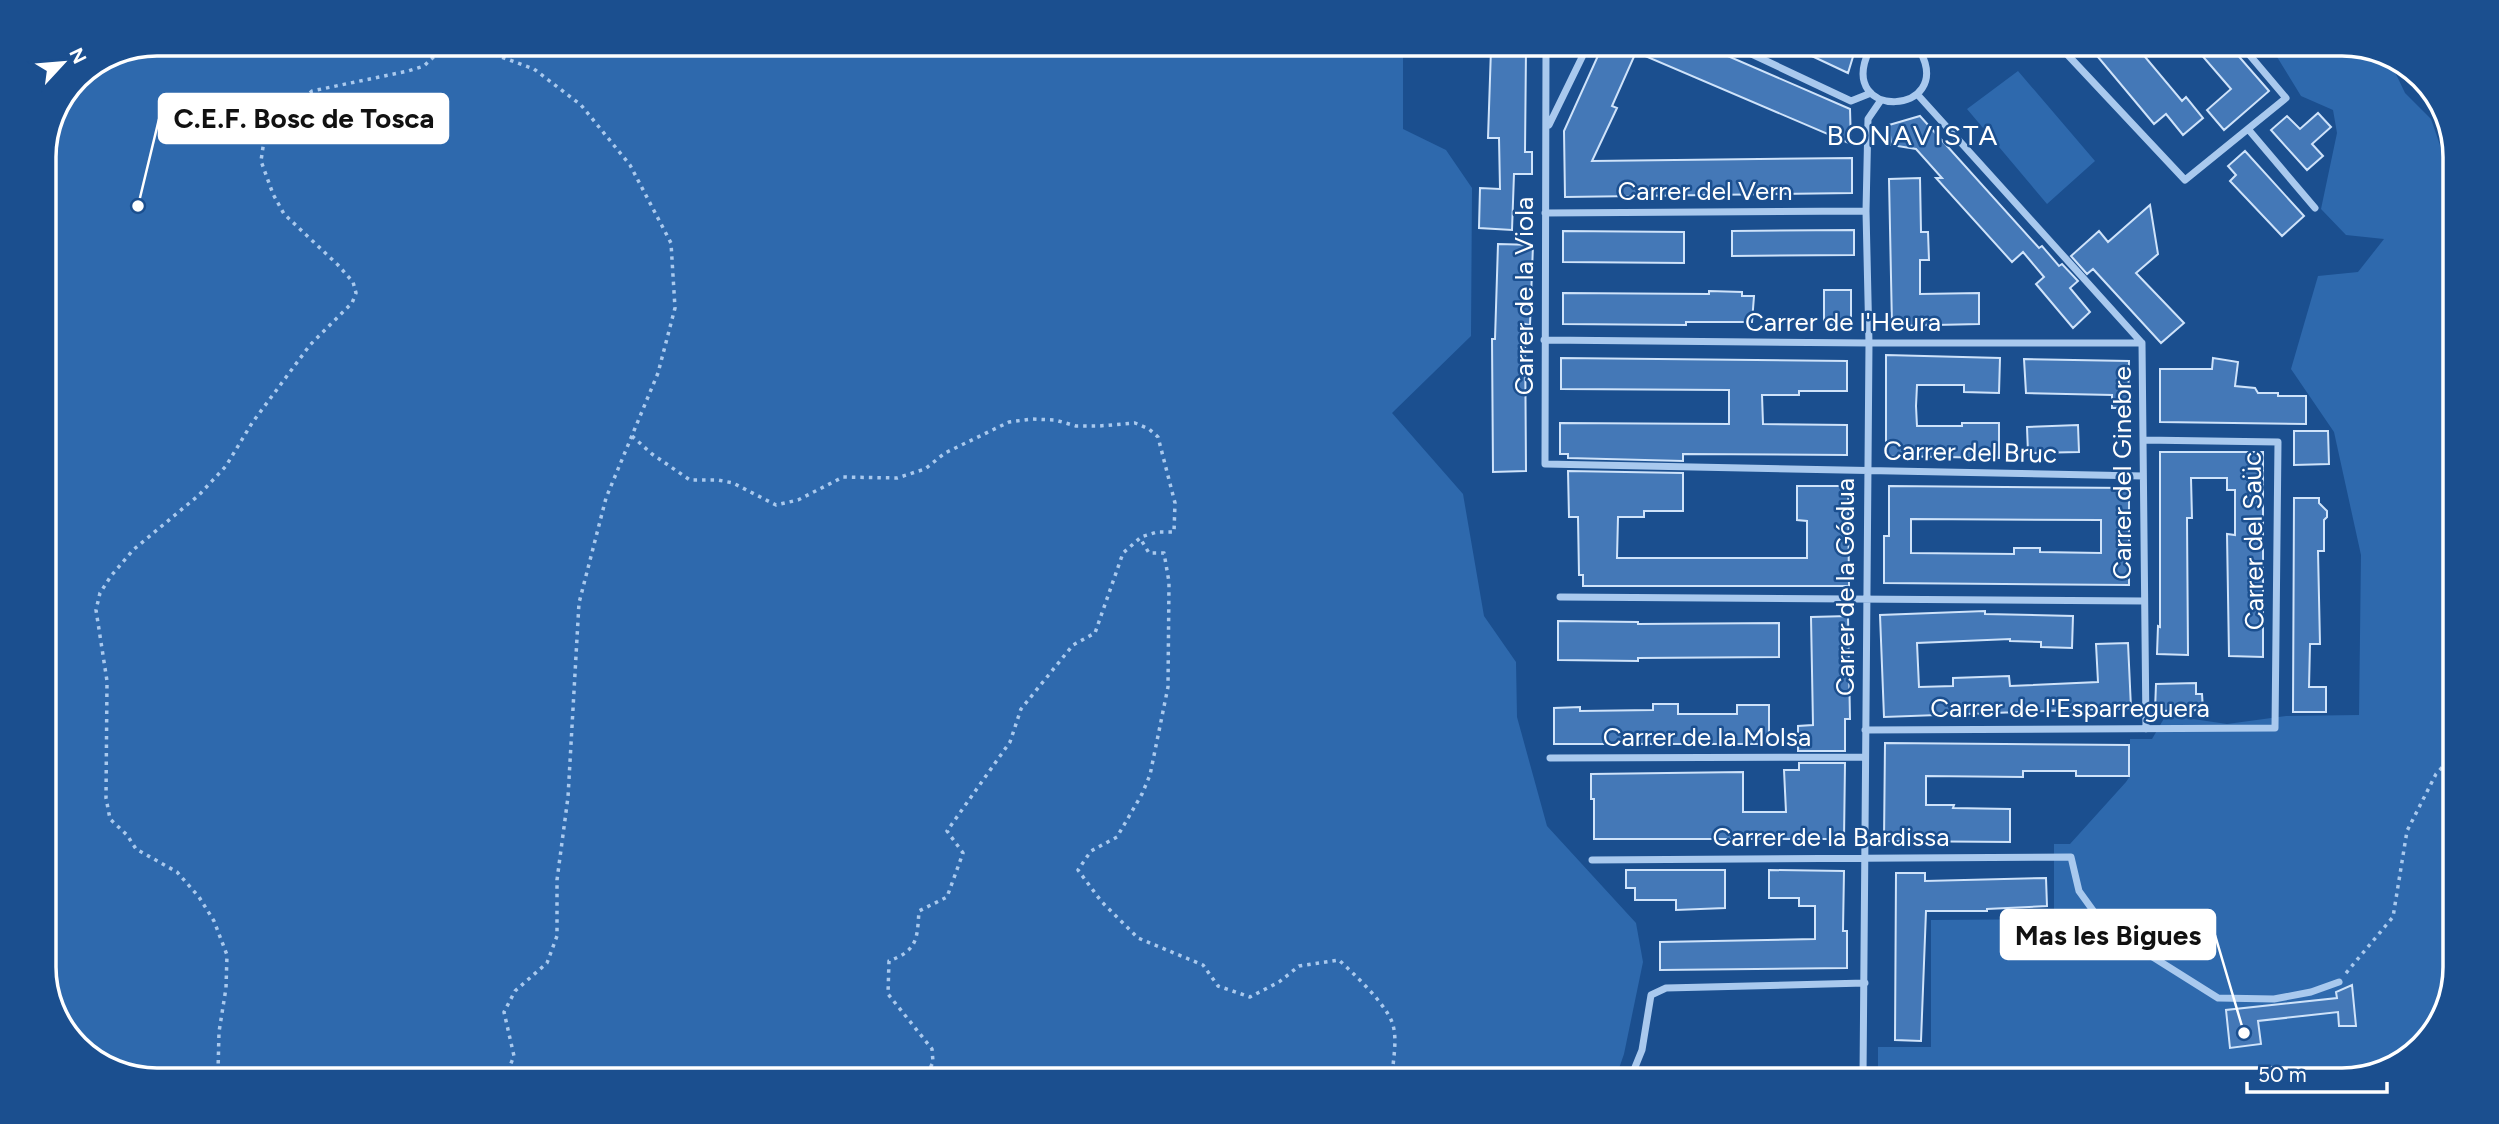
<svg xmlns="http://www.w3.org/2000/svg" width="2499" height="1124" viewBox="0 0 2499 1124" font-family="Figtree,sans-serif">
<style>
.green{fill:#2e69ad}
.building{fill:#4478b7;stroke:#cfe3fa;stroke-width:2;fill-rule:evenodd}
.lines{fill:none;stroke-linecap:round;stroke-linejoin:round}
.path{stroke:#a9c9ee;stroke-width:3.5;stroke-dasharray:3.5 5;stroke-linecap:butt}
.minor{stroke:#a9c9ee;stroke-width:7}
.labels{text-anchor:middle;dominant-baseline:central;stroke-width:5;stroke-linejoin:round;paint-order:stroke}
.street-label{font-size:26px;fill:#fff;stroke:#1b4f8f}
.neighbourhood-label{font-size:28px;letter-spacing:2px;fill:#fff;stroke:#1b4f8f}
.rim{fill:none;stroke:#fff;stroke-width:3.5}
.leader{fill:none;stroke:#fff;stroke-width:2.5}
.callout-dot{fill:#fff;stroke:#1b4f8f;stroke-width:2.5}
.callout{fill:#fff;stroke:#fff;stroke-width:2.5}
.callout-label{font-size:28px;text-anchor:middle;font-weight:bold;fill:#111}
</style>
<rect width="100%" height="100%" fill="#1b4f8f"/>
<!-- green -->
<path class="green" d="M157 44 1403 49V129L1446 150 1472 188 1471 336 1392 413 1463 494 1484 616 1516 662 1517 717 1547 826 1636 923 1643 962 1624 1054 1616 1077 113 1071 63 1030 44 975V150L77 77Z
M2274 52 2386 53 2405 93 2431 119 2443 154 2455 172 2446 1011 2405 1061 2342 1080 1878 1078V1047H1931V920L2054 919V844H2070L2126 782 2130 776V739H2152L2166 715 2227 724 2286 716 2359 715 2361 555 2334 432 2291 369 2318 276 2358 272 2384 239 2346 235 2321 209 2337 133 2333 110 2301 96Z
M2018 71 2095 161 2047 204 1967 109Z"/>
<!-- building -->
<path class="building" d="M1491 49H1526L1525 152H1532V174H1514L1512 230 1479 228 1480 188 1500 189 1499 138H1488Z
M1601 49 1714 50 1850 109 1851 144 1636 52 1612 106 1617 108 1592 161 1852 158V193L1565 197 1564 131Z
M1799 50H1855L1848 73Z
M2093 51 2141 52 2182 101 2186 97 2203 118 2183 135 2166 114 2154 124Z
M2199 52H2235L2269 91 2224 130 2207 110 2231 89Z
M2318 113 2331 127 2312 144 2323 156 2307 170 2271 130 2287 116 2300 129Z
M1920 116 2039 248 2042 246 2059 266 2062 264 2078 281 2070 288 2090 312 2073 328 2036 284 2044 277 2023 252 2012 262 1936 178H1942L1916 149 1891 145 1889 125Z
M2245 151 2304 216 2282 236 2230 181 2236 175 2228 166Z
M1920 178 1921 232H1928L1929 260H1920V294L1979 293V324L1892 326 1889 179Z
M2150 205 2158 254 2136 273 2184 323 2161 343 2093 269 2087 274 2071 256 2099 231 2108 242Z
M1854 230V255L1732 256V231Z
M1563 231 1684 232V263L1563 262Z
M1498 244 1533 245 1530 325 1525 324 1526 471 1493 472 1492 339H1495Z
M1824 290H1851V325H1824Z
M1709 291 1742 292V296H1754L1752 322H1686V325L1563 324V293L1709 294Z
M1886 355 2000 358 1999 393 1964 392V385H1917L1916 406 1917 426H1962V423H1999V458L1886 456Z
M1561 358 1847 361V391H1799V395H1762L1763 424 1847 425V455L1683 454V461L1568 458V454H1560V423L1729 424V390L1561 389Z
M2213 358 2238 362 2235 386 2255 388 2258 393H2278V396H2306V424L2160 422V369H2212Z
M2024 359 2129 361 2128 408H2112V395L2026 393Z
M2078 425 2079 452 2028 453 2027 427Z
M2294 431H2328L2329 464 2294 465Z
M2160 452H2263V657L2229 656 2227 534 2235 535V490H2227V478H2191L2192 518H2187L2188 655 2157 654 2158 626 2160 627Z
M1568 471 1683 473V511H1644V517H1618L1617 558H1807V521L1797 520V486H1848L1849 586H1583V575H1579L1578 517H1569Z
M1889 486 2129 488V585L1884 583V536H1889ZM1911 519 2101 520V553L2040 552V548H2014V554L1911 553Z
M2294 498H2319V503L2327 511V517L2324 520V551H2318L2320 644H2310L2309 687H2326V712H2293Z
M1985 611V614L2073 616 2072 648 2041 647V642L2010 641V639L1917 643 1919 687 1953 686V678L2009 676 2010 686 2098 682 2096 644 2128 643 2131 708 1884 717 1880 615Z
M1848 616 1850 719H1845V751H1798V726L1813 725 1811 617Z
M1558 621 1638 622V624L1779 623V657L1638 658V661L1558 660Z
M2196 683V694H2202L2203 710 2155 711 2156 684Z
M1653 704H1678V714H1737V705H1769V744H1554V708L1580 707V711L1653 710Z
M1885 743 2129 745V776H2076V771H2023V777L1926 776V805H1954L1953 808 2010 809V842L1884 841Z
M1799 763H1845L1844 839H1594V799H1591V774L1743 772V812H1786L1784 770H1799Z
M1626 870H1725V908L1676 910V900H1635V888H1626Z
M1769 870 1844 871 1843 931H1847V968L1660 970V942L1815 939V906H1799V898H1769Z
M1896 873H1925V881L2046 878 2047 906 1987 909V911H1926L1921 1041 1895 1040Z
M2352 985 2356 1026H2339L2338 1012 2258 1021 2261 1044 2230 1048 2226 1010 2337 998 2336 992Z"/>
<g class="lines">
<!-- path -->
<path class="path" d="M481 45 485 51 534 69 581 105 630 165 671 243 675 308 658 373 606 498 579 603 568 797 557 880V936L547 963 515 991 504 1012 514 1056 507 1073
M632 436 652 454 690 480H718L733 483 776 505 798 500 843 477 897 478 925 469 945 453 1009 422 1032 419 1055 420 1076 426H1099L1135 423 1149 429 1158 437 1175 503 1174 532H1157L1141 537
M2346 973 2393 917 2407 831 2436 774 2449 760
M218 1072 219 1032 226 988 227 955 214 921 199 897 177 872 136 849 127 835 110 819 106 798 107 681 96 610 100 593 111 576 133 550 199 495 226 466 252 423 310 345 352 303 356 293 353 282 338 265 284 214 273 194 261 161 264 140 275 124 312 91 408 71 424 66 446 45
M927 1075 933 1062 932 1049 888 994 889 961C918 950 917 939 919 911L947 897 963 853 947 831 1010 742 1021 709 1073 645 1095 633 1123 553 1140 538 1149 553H1164L1169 582 1168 687 1150 775 1142 794 1117 837 1091 851 1078 870 1101 901 1138 938 1203 965 1218 986 1250 997 1279 982 1299 966 1339 960C1355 975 1384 1002 1392 1022 1398 1038 1393 1060 1392 1076"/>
<!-- minor -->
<path class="minor" d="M1546 49 1545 464 2143 476
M1743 50 1851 101 1871 93
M1869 51C1836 121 1955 116 1920 51
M2064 51 2185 180 2286 98 2247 52
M1917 94 2142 343 2146 729
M1549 125 1586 49
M2248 129 2315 208
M1545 213 1866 211
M1544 340 1869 343H2142
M1560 597 2144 601
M1865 730 2275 728 2278 442 2143 440
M1550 758 1865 757
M1592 860 2071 857 2079 891 2105 927 2218 998 2274 999 2311 992 2339 982
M1631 1077 1642 1050 1651 995 1666 988 1865 983
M1863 1078 1869 343 1866 211 1868 119 1881 100"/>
</g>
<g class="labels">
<!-- street labels -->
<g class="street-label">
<text x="1705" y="191">Carrer del Vern</text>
<text transform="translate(1524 296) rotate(-90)">Carrer de la Viola</text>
<text x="1843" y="322">Carrer de l'Heura</text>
<text transform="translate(1970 452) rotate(1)">Carrer del Bruc</text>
<text transform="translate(2122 473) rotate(-90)">Carrer del Ginebre</text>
<text transform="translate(2253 541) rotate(-91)">Carrer del Saüc</text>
<text transform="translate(1845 587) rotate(-90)">Carrer de la Gódua</text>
<text x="2070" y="708">Carrer de l'Esparreguera</text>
<text x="1707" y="737">Carrer de la Molsa</text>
<text x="1831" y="837">Carrer de la Bardissa</text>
</g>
<!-- neighbourhood labels -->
<g class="neighbourhood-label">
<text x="1913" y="135">BONAVISTA</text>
</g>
</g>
<!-- crop -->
<path d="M0 0H2499V1124H0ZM157 56H2342A101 101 0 0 1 2443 157V967A101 101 0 0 1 2342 1068H157A101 101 0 0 1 56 967V157A101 101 0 0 1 157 56Z" fill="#1b4f8f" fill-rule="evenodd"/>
<path class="rim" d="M157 56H2342A101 101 0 0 1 2443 157V967A101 101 0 0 1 2342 1068H157A101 101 0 0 1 56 967V157A101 101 0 0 1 157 56Z"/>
<!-- callouts -->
<path class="leader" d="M138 206L159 119M2244 1033L2215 935"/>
<g class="callout-dot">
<circle cx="138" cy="206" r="7"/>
<circle cx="2244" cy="1033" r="7"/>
</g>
<g class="callout">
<rect x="159" y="94" width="289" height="49" rx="7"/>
<rect x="2001" y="910" width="214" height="49" rx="7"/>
</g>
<g class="callout-label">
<text x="304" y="128">C.E.F. Bosc de Tosca</text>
<text x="2108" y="945">Mas les Bigues</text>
</g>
<!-- north arrow -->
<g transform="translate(63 63) rotate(64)" stroke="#1b4f8f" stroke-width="5" paint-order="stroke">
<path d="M0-5L12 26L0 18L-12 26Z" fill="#ffffff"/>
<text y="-10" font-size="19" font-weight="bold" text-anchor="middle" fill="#ffffff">N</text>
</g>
<!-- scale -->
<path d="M2247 1082v10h140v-10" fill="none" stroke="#ffffff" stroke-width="3.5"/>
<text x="2258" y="1082" font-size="21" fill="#ffffff" stroke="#1b4f8f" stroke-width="5" paint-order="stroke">50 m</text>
</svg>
